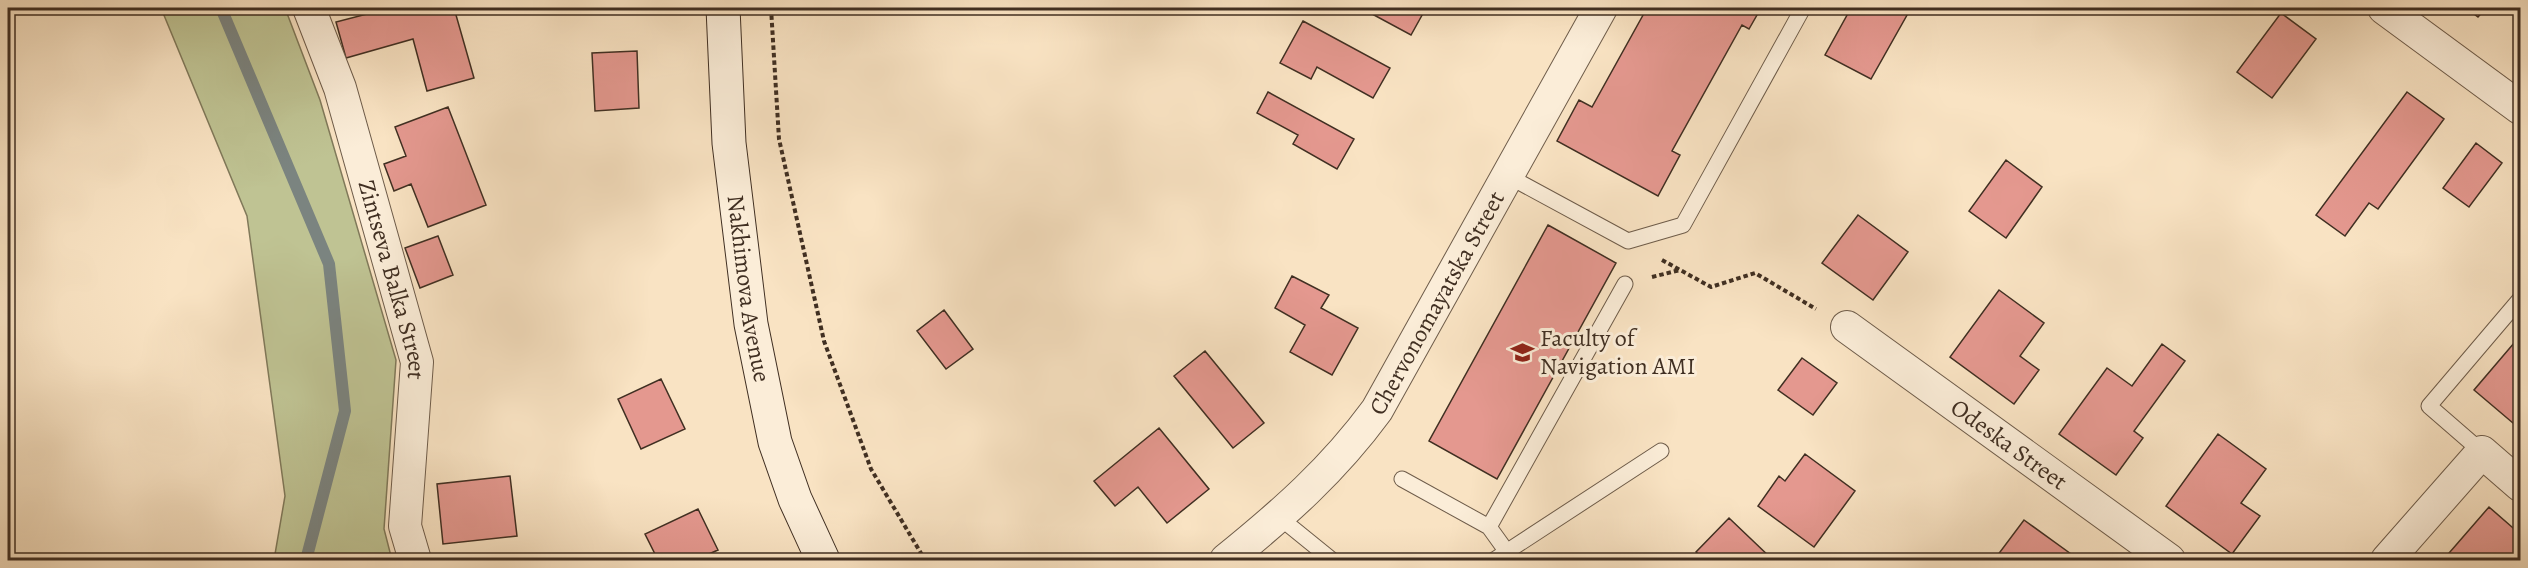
<svg xmlns="http://www.w3.org/2000/svg" width="2528" height="568" viewBox="0 0 2528 568" font-family="Alegreya,serif">
<style>
.green{fill:#bfc393;stroke:#80795a;stroke-width:1.5}
.lines{fill:none;stroke-linecap:round;stroke-linejoin:round}
.stream{stroke:#7b8480;stroke-width:12}
.building{fill:#e4988f;stroke:#402f22;stroke-width:1.5}
.service-casing{stroke:#6e5c4a;stroke-width:17}
.minor-casing{stroke:#6e5c4a;stroke-width:34}
.secondary-casing{stroke:#402f22;stroke-width:35}
.path{stroke:#402f22;stroke-width:4;stroke-dasharray:4.5 3;stroke-linecap:butt}
.service{stroke:#fbedd8;stroke-width:15}
.minor{stroke:#fbedd8;stroke-width:32}
.secondary{stroke:#fbedd8;stroke-width:33}
.labels{text-anchor:middle;dominant-baseline:central;stroke-width:6;stroke-linejoin:round;paint-order:stroke}
.street-label{font-size:24px;fill:#402f22;stroke:#fbedd8}
.poi-label{font-size:24px;fill:#402f22;stroke:#fbedd8;text-anchor:start}
</style>
<rect width="100%" height="100%" fill="#f9e3c3"/>
<filter id="stains"><feTurbulence type="fractalNoise" baseFrequency=".00333" numOctaves="4"/><feColorMatrix values="0 0 0 0 .2 0 0 0 0 .09 0 0 0 0 .02 0 0 0 .5 -.17"/></filter>
<radialGradient id="worn" r=".72"><stop offset=".6" stop-color="#630" stop-opacity="0"/><stop offset="1" stop-color="#630" stop-opacity=".3"/></radialGradient>
<!-- green -->
<path class="green" d="M161 8H285L320 100 396 360 384 529 392 560H274L285 496 247 216Z"/>
<g class="lines">
<!-- stream -->
<path class="stream" d="M221 8 329 264 345 411 306 560"/>
</g>
<!-- building -->
<path class="building" d="M390 8H454L474 78 427 91 413 39 346 58 336 22Z
M1361 8H1426L1411 35Z
M1647 8H1761L1749 29 1742 25 1672 151 1680 155 1658 196 1557 141 1579 100 1592 107Z
M1851 8H1911L1871 79 1825 55Z
M2466 8H2486L2478 17Z
M2281 13 2316 39 2272 98 2237 72Z
M1303 21 1390 68 1373 98 1317 67 1311 79 1280 63Z
M637 51 639 108 595 111 592 53Z
M1268 92 1354 139 1337 169 1293 144 1298 135 1257 113Z
M2407 92 2444 119 2378 209 2369 203 2345 236 2316 215Z
M448 107 486 205 428 227 411 184 394 191 384 164 406 156 395 127Z
M2476 143 2502 163 2469 207 2443 188Z
M2006 160 2042 187 2006 238 1969 211Z
M1858 215 1908 252 1873 300 1822 263Z
M1548 225 1616 263 1497 479 1429 441Z
M438 236 453 275 420 288 405 248Z
M1292 276 1329 295 1321 308 1358 328 1332 375 1290 352 1305 325 1275 308Z
M1999 290 2044 323 2020 356 2039 370 2014 404 1950 357Z
M944 310 973 349 946 369 917 331Z
M2520 336V429L2474 390Z
M2162 344 2185 361 2134 431 2143 438 2116 475 2059 434 2107 368 2132 386Z
M1205 351 1264 423 1233 448 1174 376Z
M1802 358 1837 383 1813 415 1778 390Z
M661 379 685 429 641 449 618 399Z
M1159 428 1209 489 1167 523 1138 487 1115 506 1094 481Z
M2218 434 2266 469 2241 503 2260 516 2232 554 2166 506Z
M1805 454 1855 491 1814 547 1758 506 1779 476 1785 481Z
M510 476 517 536 443 544 437 484Z
M2489 507 2520 534V560H2443Z
M698 509 718 550 695 560H658L645 534Z
M1729 518 1773 560H1705L1696 552Z
M2024 520 2078 559 2077 560H1994Z"/>
<g class="lines">
<defs>
<path id="service" d="M1508 176 1628 241 1683 225 1803 8
M2482 452 2429 406 2520 299
M1402 479 1489 527 1507 552
M1279 517 1332 560
M1489 527 1625 284
M1494 560 1661 451"/>
<g id="minor">
<path id="s1" d="M309 8 340 88 417 362 405 526 415 560"/>
<path d="M2384 8 2520 108"/>
<path id="s2" d="M1847 327 2169 560"/>
<path id="s3" d="M1226 560C1284 513 1333 470 1377 410L1601 8"/>
<path d="M2387 560 2482 452 2520 485"/>
</g>
<g id="secondary">
<path id="s4" d="M723 8 729 143 751 324 775 442 795 499 823 560"/>
</g>
</defs>
<!-- service casing -->
<use href="#service" class="service-casing"/>
<!-- minor casing -->
<use href="#minor" class="minor-casing"/>
<!-- secondary casing -->
<use href="#secondary" class="secondary-casing"/>
<!-- path -->
<path class="path" d="M771 8 779 139 824 341 871 469 925 560
M1662 260 1711 287 1755 273 1816 309
M1652 277 1680 270"/>
<!-- service -->
<use href="#service" class="service"/>
<!-- minor -->
<use href="#minor" class="minor"/>
<!-- secondary -->
<use href="#secondary" class="secondary"/>
</g>
<!-- icons -->
<defs>
<symbol id="university-bare" viewBox="-9 -9 18 18"><path d="M0-5L7-2L0 1L-7-2ZM-4 1L0 2.5L4 1V4Q0 6-4 4Z" fill="#8f2418" stroke="#fbedd8" stroke-width="2.5" paint-order="stroke"/></symbol>
</defs>
<g fill-rule="evenodd">
<use href="#university-bare" x="1506" y="336" width="33" height="33"/>
</g>
<g class="labels">
<!-- street labels -->
<g class="street-label">
<text stroke="none"><textPath href="#s1" startOffset="285">Zintseva Balka Street</textPath></text>
<text stroke="none"><textPath href="#s4" startOffset="282">Nakhimova Avenue</textPath></text>
<text stroke="none"><textPath href="#s3" startOffset="336">Chervonomayatska Street</textPath></text>
<text stroke="none"><textPath href="#s2" startOffset="200">Odeska Street</textPath></text>
</g>
<!-- poi labels -->
<g class="poi-label">
<text x="1540" y="338">Faculty of<tspan x="1540" dy="28">Navigation AMI</tspan></text>
</g>
</g>
<!-- margin -->
<rect width="2528" height="568" fill="none" stroke="#f9e3c3" stroke-width="30"/>
<rect x="9" y="9" width="2510" height="550" fill="none" stroke="#402f22" stroke-width="3"/>
<rect x="15" y="15" width="2498" height="538" fill="none" stroke="#402f22" stroke-width="1.5"/>
<rect width="100%" height="100%" filter="url(#stains)"/>
<rect width="100%" height="100%" fill="url(#worn)"/>
</svg>
